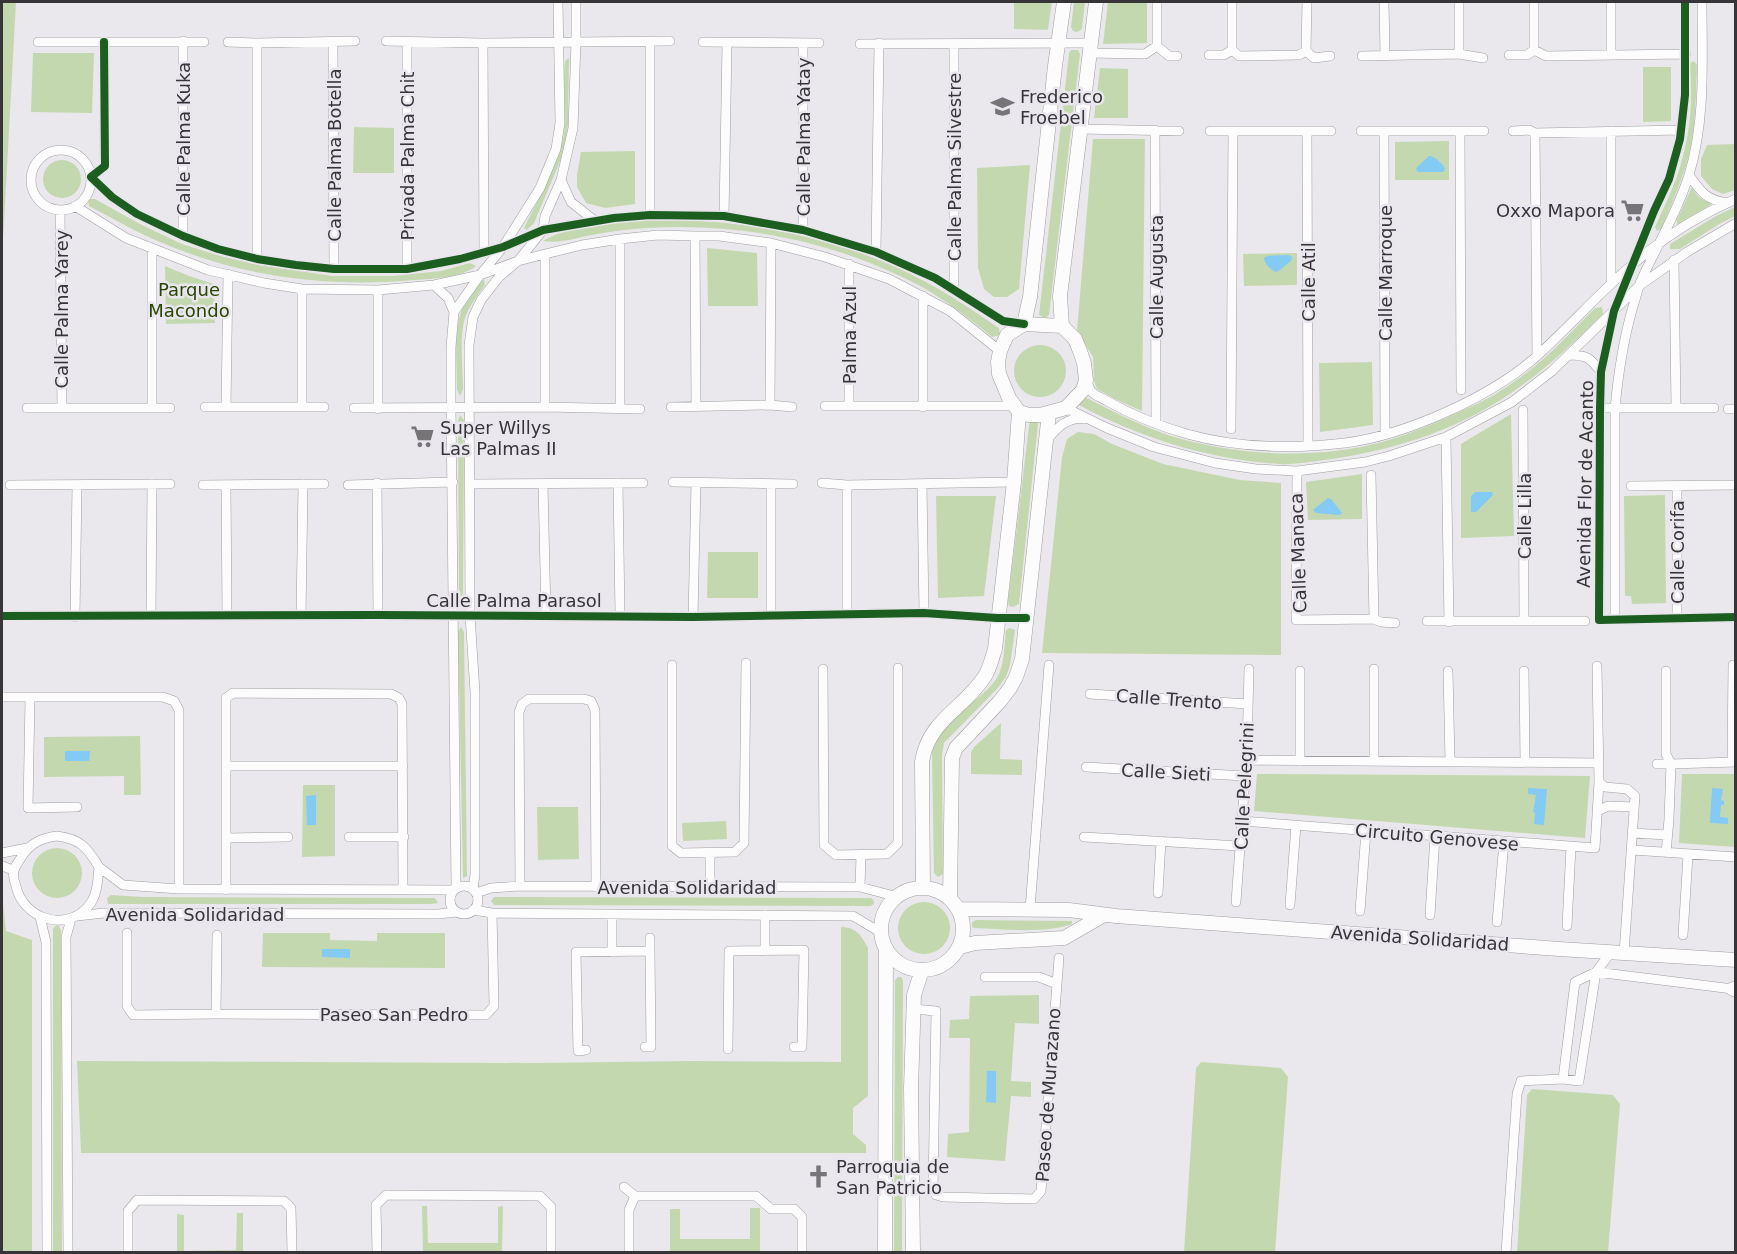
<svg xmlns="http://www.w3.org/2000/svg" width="1737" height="1254" viewBox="0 0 1737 1254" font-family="'DejaVu Sans',sans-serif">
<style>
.green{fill:#c4d8b0}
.water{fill:#83caf4}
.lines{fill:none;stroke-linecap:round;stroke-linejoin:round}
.street-casing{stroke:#9f9da1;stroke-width:10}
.secondary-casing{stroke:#9f9da1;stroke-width:15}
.street{stroke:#fcfcfc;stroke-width:9}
.secondary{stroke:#fcfcfc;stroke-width:14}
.cycleway-casing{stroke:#eae6ee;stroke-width:11}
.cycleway{stroke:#1b5e20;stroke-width:8}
.labels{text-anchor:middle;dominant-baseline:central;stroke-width:5;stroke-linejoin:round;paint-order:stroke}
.poi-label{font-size:18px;fill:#373538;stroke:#eae6ee;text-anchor:start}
.street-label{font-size:18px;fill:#373538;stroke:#eae6ee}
.park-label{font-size:18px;fill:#294503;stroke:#eae6ee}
</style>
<rect width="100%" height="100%" fill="#eae8ec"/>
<!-- green -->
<path class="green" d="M2 2H16L2 260Z
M1014 2H1052L1048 30 1014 29Z
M1074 2H1085L1082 29 1077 32 1073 31 1071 27Z
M1108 2H1147V43L1103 44Z
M1071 50H1078L1080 54 1049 315 1045 318 1039 315 1069 53Z
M33 53H94L92 113 31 112Z
M569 58 568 125 564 152 534 223 527 230 524 228C540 195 563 160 565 123 566 102 563 82 565 61Z
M1694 61 1697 65C1696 94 1696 122 1690 150 1684 177 1672 203 1661 229L1657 231 1655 227C1662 211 1670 195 1676 179 1688 147 1695 100 1689 66L1690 63Z
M1643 67H1671V121L1643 122Z
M1100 68 1128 69V118H1094Z
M354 127 394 128V173H353Z
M1093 139H1145L1142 411 1115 399 1097 389 1094 381 1093 357 1077 331Z
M1449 141V180H1395V142Z
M1735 144V190L1723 194 1712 189 1701 176V159L1707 145Z
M635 151V204L605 208 586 203 577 187V175L581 152Z
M43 179a19 19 0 1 1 38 0a19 19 0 1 1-38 0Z
M1030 165 1019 289 1007 297H994L984 289 978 268 977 168Z
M1692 187C1697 198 1702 199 1712 204L1677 226V220Z
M88 199H95L140 224 182 244 220 256 258 265 333 276H393L441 271 470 263 476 266C463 277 432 279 415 280 335 287 255 279 180 250 149 239 119 222 89 206Z
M1735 207V216L1721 223 1680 249H1670V244L1716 216Z
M647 220C670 221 693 220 716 222 789 229 861 247 926 282 951 295 975 312 999 328L1000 335 992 337C970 319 947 301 922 287 838 242 741 222 647 228 630 229 613 231 597 234 579 237 561 244 543 241 568 225 617 224 647 220Z
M707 248 757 253 758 306H708Z
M1297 253V285L1244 286 1243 254Z
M165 266 189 276 214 284 215 323 166 324Z
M484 279 485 285C478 295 469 306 465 318 459 337 463 368 463 389L460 396 457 390C457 367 454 341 459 319 462 304 474 289 484 279Z
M1602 307 1603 314C1577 339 1551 365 1521 386 1466 427 1399 449 1332 459 1315 461 1295 465 1278 464 1208 459 1140 438 1079 405L1080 399 1085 397C1112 411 1139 425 1168 435 1228 454 1299 459 1361 447 1395 440 1428 427 1459 412 1479 403 1498 394 1515 381 1545 361 1570 333 1595 308Z
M1014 371a26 26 0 1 1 52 0a26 26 0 1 1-52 0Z
M1372 362 1373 425 1320 432 1319 363Z
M1511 414 1514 536 1461 538V444Z
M460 415 464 420 463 596 460 601 459 596 458 420Z
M1032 421H1037L1038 424 1019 604 1013 607 1009 606 1008 601 1029 426 1030 422Z
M1078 432 1094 434 1112 444 1163 464 1240 480 1281 483V655L1042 653 1062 457 1067 439Z
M1362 474V519L1308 520 1306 482Z
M1665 495 1666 603 1632 604 1631 596H1625L1624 496Z
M936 496H996L984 596 938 598Z
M708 552H758V598H707Z
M461 627 464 632 467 876 463 878 458 631Z
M1010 628 1015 630 1010 665 1006 677 996 690 944 743 942 755 943 874 938 877 934 873 932 751C933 747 934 741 936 738 947 715 986 698 998 676 1005 663 1004 644 1006 630Z
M1001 723 1000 759 1022 760V775L971 774V752L974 747Z
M140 736 141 795H124V776L44 777V737Z
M1257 774 1590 776 1585 838 1254 811Z
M1682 774H1735V847L1679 843Z
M303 785H335V856L302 857Z
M537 807H578L579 859 538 860Z
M726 821 727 839 683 841 682 823Z
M32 873a25 25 0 1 1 50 0a25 25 0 1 1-50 0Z
M2 893 6 931 32 940V1252H2Z
M111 895 143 897 435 898 438 903 431 904H108L107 898Z
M494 897 871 898 874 901V904L870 906 494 905 491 901Z
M898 928a26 26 0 1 1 52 0a26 26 0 1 1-52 0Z
M976 920 1072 921V924C1045 934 1003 929 974 928L972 927V922Z
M58 925 61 930 62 1252H53V929L55 926Z
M841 927C856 927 862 936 868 948V1096L853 1108V1134L866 1145V1153H81L77 1061 537 1063 690 1061 841 1062Z
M263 933H330V940L377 941V933H445V968L262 967Z
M898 977H901L903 980 902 1252H894L895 980Z
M1039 995V1024L1015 1023 1011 1081 1031 1082V1097L1011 1096 1005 1161 947 1157 948 1134 969 1132 970 1038H949L950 1020 969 1019 970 996Z
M1201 1062 1281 1068 1288 1077 1275 1252H1184L1196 1068Z
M1532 1089 1613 1095 1620 1104 1608 1252H1517L1527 1095Z
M422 1206H427L428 1243H498V1207L503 1206 502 1252H423Z
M750 1208H760V1252H670V1209H680V1239H750Z
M237 1213H243V1252H177V1214L184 1215V1251L236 1250Z"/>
<!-- water -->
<path class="water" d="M1429 156C1435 156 1443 164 1445 169L1443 172H1418L1416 170 1417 167Z
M1289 255 1292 257 1291 261 1277 272C1271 271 1264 263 1264 258L1267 256Z
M1475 492H1492L1493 495 1476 512H1471V496Z
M1328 498 1331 499 1342 513 1339 515 1316 513 1313 510Z
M65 751H90L89 761H65Z
M1528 788 1547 789 1544 825 1534 824 1535 813 1533 812 1536 795 1528 794Z
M1712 788 1723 789 1721 800 1724 801V805H1721L1720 817 1728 818V824L1710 823Z
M316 795V825H307L306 796Z
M322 949H350V958L322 957Z
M987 1071H996V1103L986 1102Z"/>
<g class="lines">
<defs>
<path id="street" d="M1157 2V46
M1232 2V50
M1384 2 1385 55
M1534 2V50
M1611 2V54
M1685 2V95L1680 139 1669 179 1654 211 1614 311 1601 372 1600 408 1599 620 1736 617
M183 41V236
M386 41 483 43 670 41
M38 42H204
M104 42 105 166 91 177 112 197 137 214 183 236 218 249 257 259 296 265 334 269H407L460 259 503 247 543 230 614 218 650 215 724 216 803 230 876 252 935 278 1003 321 1024 324
M228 42 257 43 355 41
M333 42 334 269
M703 42 819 43
M483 43 484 251
M860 44 1092 43
M1306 51 1307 2
M1089 53 1145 54 1157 46 1169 56H1177
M1459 54V2
M1209 55H1224L1232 50 1239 56 1299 55 1306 51 1314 58 1330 56
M1509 55H1527L1534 50 1546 56 1686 54
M1362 56 1459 54 1483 58
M1081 129 1179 131
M1155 130 1156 423
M1210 131H1331
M1307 131 1308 446
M1361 131H1484
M1384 131 1385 434
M1460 131 1461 390
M1513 131 1529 130 1535 133 1681 130
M1611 131V283
M1535 133 1537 356
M31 180a30 30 0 1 1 60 0a30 30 0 1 1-60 0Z
M1689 175C1701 192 1706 200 1728 203
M561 180 571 202 595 221
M75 206 126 238 208 270 264 283 302 289 378 290 434 285 480 275 518 261 545 254 582 245 620 239 658 235 695 236H719L771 243 825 257 889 279 950 311 1000 351
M60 210 62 408
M650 215V42
M724 216 727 43
M803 230V43
M695 236 696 406
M876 252 879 43
M257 259V43
M1674 260 1676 408
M849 264V406
M407 269V42
M434 285 448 298 454 312
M302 289V407
M954 289V44
M1569 355C1588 355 1590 358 1601 372
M1086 380C1088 383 1089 389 1092 392 1095 396 1103 398 1107 401 1132 415 1159 426 1187 434 1237 448 1293 449 1345 443 1406 435 1491 397 1537 356 1570 326 1599 293 1632 265 1663 238 1699 215 1736 199
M770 405 771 243
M825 406H1014
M205 407H324
M226 407 228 274
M545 407V254
M671 407 770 405 792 407
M923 407V296
M27 408H170
M152 408V249
M354 408 545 407 640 409
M620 408V239
M1066 408 1107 428 1154 447 1215 463 1256 469 1297 471 1365 462 1389 456 1446 437 1512 402 1552 371 1639 286 1687 252 1736 223
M1600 408H1714
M378 409V290
M1728 409H1736
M1523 410 1524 621
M1231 429 1233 131
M1446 437 1449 622
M1048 439C1057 427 1069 416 1085 419
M1297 471 1296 620 1374 619 1381 622 1395 623
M1371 475 1374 619
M673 482 793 484
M377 483 378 615
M618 483 620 615
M822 483 847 485 1014 482
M470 484 643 483
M543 484 546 615
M771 484V615
M922 484 924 613
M10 485 170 484
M203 485 324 484
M226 485 227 615
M348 485 453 482
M847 485V614
M1631 486 1736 485
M151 615 152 484
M2 616 378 615 693 617 924 613 997 618H1026
M301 616 303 484
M75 617 77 486
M693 617 696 483
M1677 618V486
M1615 620V409C1618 375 1623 342 1632 310 1635 301 1637 292 1640 283 1656 247 1677 213 1689 175 1706 119 1702 59 1702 2
M1427 621H1585
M672 665V846L681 853 735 852 744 843 746 663
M823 669 824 845 836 855 887 854 898 843V668
M1448 671 1450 761
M1524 671 1525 762
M1090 694 1248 704
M2 697H163L174 701 179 710V889
M30 698 28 808 77 807
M1247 760 1599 763
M1374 760V669
M1300 761V671
M1732 762 1733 665
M1657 764H1671L1666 754V671
M226 766H403
M1086 767 1245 776
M1599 782 1605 787 1627 789 1635 796 1624 953
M1598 811 1608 806 1634 807
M1242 821 1595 848 1599 782 1597 666
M1633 833 1667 835
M57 836C80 839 87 847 99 867 98 877 98 890 93 899 91 904 86 909 81 913 57 930 22 915 16 886 14 881 12 874 15 868 16 864 20 860 22 856 31 843 41 838 57 836Z
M349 837H404
M1084 837 1240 846
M227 838 288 837
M1632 850 1736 857
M2 853 27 848
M710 853V887
M1666 853 1669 819 1671 764 1736 762
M2 866 13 870
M99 867 123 885 179 889 454 890
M520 886 519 712 522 704 529 699H584L591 701 595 710 596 887
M450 900a14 14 0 1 1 28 0a14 14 0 1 1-28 0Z
M860 887 861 855
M456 888 451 407V347L454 312 480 275 503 247 540 188 556 149 560 123 558 2
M226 890V698L233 693 391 694 399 698 402 704 403 889
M473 890 475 874V692L470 615 469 345 473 317 481 300 499 277 518 261 543 230 545 216 561 180 573 128 576 42V2
M476 893 491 888 520 886 860 887 898 897
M1158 893 1161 841
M1236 902 1247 751 1249 669
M1290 905 1296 825
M1030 909 1049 665
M473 910 492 913 853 916 880 932
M1360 911 1366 831
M765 915V951
M1430 915 1435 836
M77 916 104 913 438 914 457 912
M40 917 46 942 47 1252
M1497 922 1504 842
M1567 926 1571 847
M127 933V1006L133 1015 216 1014 486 1015 494 1006 492 913
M1683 935 1688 855
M650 951V938
M612 952V915
M985 977H1039L1057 984
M913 1009 936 1011 933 1190 936 1195 943 1197 1034 1199 1041 1191 1059 958
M216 1014 217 935
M728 1049 729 951 804 950 802 1047H794
M586 1050 578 1051 576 952 650 951 651 1047H645
M1563 1079 1575 982 1596 972 1733 989
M624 1187 635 1196
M68 1252 66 937 71 919
M128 1252V1211L137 1200 284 1201 291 1208 292 1252
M377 1252 376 1205 386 1195 540 1196 551 1207V1252
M629 1252V1210L635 1196H756L771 1209H794L802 1217V1252
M1506 1252 1517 1094 1521 1081 1563 1079 1579 1081 1596 972 1612 951"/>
<path id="secondary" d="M1024 324 1030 297 1055 66 1064 2
M1024 324 1062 326 1075 339 1080 351 1084 363 1086 380 1083 390 1066 408 1040 415H1029L1019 412 1009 398 999 374 998 362 1000 351 1007 335Z
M1062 326 1060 296 1096 2
M923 888 922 762C928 720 965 708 985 676 990 668 992 658 995 649L1014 482 1019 412
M881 929a41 41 0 1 1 82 0a41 41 0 1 1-82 0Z
M950 899 952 758 956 748 1000 701 1010 688 1016 677 1022 659 1049 413
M958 909 1069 910 1116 916 1559 949 1736 960
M960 947 975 943 1064 938 1104 915
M1733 989H1736
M885 1252 886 950
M913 1252 911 1088 914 995 922 970"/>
</defs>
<!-- street casing -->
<use href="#street" class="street-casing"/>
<!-- secondary casing -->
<use href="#secondary" class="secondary-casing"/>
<!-- street -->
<use href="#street" class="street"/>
<!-- secondary -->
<use href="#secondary" class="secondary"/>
<defs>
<path id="cycleway" d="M1685 2V95L1680 139 1669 179 1654 211 1614 311 1601 372 1600 408 1599 620 1736 617
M104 42 105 166 91 177 112 197 137 214 183 236 218 249 257 259 296 265 334 269H407L460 259 503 247 543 230 614 218 650 215 724 216 803 230 876 252 935 278 1003 321 1024 324
M2 616 378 615 693 617 924 613 997 618H1026"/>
</defs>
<!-- cycleway casing -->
<use href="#cycleway" class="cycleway-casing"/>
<!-- cycleway -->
<use href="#cycleway" class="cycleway"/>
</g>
<!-- icons -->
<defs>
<symbol id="school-bare" viewBox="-9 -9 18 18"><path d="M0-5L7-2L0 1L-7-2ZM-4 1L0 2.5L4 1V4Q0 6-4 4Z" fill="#767477" stroke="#eae6ee" stroke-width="2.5" paint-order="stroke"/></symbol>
<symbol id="supermarket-bare" viewBox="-9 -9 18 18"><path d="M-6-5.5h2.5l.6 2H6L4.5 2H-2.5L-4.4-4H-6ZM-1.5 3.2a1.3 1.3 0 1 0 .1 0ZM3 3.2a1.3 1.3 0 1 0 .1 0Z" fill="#767477" stroke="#eae6ee" stroke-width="2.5" paint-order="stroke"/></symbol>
<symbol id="church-bare" viewBox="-9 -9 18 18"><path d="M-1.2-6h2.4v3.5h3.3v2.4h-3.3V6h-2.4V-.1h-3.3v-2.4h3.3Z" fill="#767477" stroke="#eae6ee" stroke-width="2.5" paint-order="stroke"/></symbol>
</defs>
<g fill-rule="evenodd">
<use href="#school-bare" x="986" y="90" width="33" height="33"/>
<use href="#supermarket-bare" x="1616" y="194" width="33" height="33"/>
<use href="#supermarket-bare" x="406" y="420" width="33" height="33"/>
<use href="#church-bare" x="802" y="1160" width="33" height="33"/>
</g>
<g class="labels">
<!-- poi labels -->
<g class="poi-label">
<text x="1020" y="96">Frederico<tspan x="1020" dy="21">Froebel</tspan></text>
<text x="1615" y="210" text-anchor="end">Oxxo Mapora</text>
<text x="440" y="427">Super Willys<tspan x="440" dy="21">Las Palmas II</tspan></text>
<text x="836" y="1166">Parroquia de<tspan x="836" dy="21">San Patricio</tspan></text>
</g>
<!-- street labels -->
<g class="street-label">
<text transform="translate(803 137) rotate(-90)">Calle Palma Yatay</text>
<text transform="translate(183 139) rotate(-90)">Calle Palma Kuka</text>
<text transform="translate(334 155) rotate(-90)">Calle Palma Botella</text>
<text transform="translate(407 156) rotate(-90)">Privada Palma Chit</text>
<text transform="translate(954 167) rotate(-90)">Calle Palma Silvestre</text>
<text transform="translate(1385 273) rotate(-90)">Calle Marroque</text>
<text transform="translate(1156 277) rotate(-90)">Calle Augusta</text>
<text transform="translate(1308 282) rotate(-90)">Calle Atil</text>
<text transform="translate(61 309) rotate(-90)">Calle Palma Yarey</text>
<text transform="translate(849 335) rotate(-90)">Palma Azul</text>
<text transform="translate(1585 484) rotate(-89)">Avenida Flor de Acanto</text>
<text transform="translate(1524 516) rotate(-90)">Calle Lilla</text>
<text transform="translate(1677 552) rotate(-90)">Calle Corifa</text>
<text transform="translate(1298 553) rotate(-92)">Calle Manaca</text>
<text x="514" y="600">Calle Palma Parasol</text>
<text transform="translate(1169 699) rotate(4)">Calle Trento</text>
<text transform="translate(1166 772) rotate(3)">Calle Sieti</text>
<text transform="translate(1244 786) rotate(-87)">Calle Pelegrini</text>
<text transform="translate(1437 837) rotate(5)">Circuito Genovese</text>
<text x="687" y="887">Avenida Solidaridad</text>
<text x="195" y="914">Avenida Solidaridad</text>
<text transform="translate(1420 938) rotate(4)">Avenida Solidaridad</text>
<text x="394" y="1014">Paseo San Pedro</text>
<text transform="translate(1048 1095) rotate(-86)">Paseo de Murazano</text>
</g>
<!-- park labels -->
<g class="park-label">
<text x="189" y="289">Parque<tspan x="189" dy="21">Macondo</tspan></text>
</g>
</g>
<!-- border -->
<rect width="1737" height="1254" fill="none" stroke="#373538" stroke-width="6"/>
</svg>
